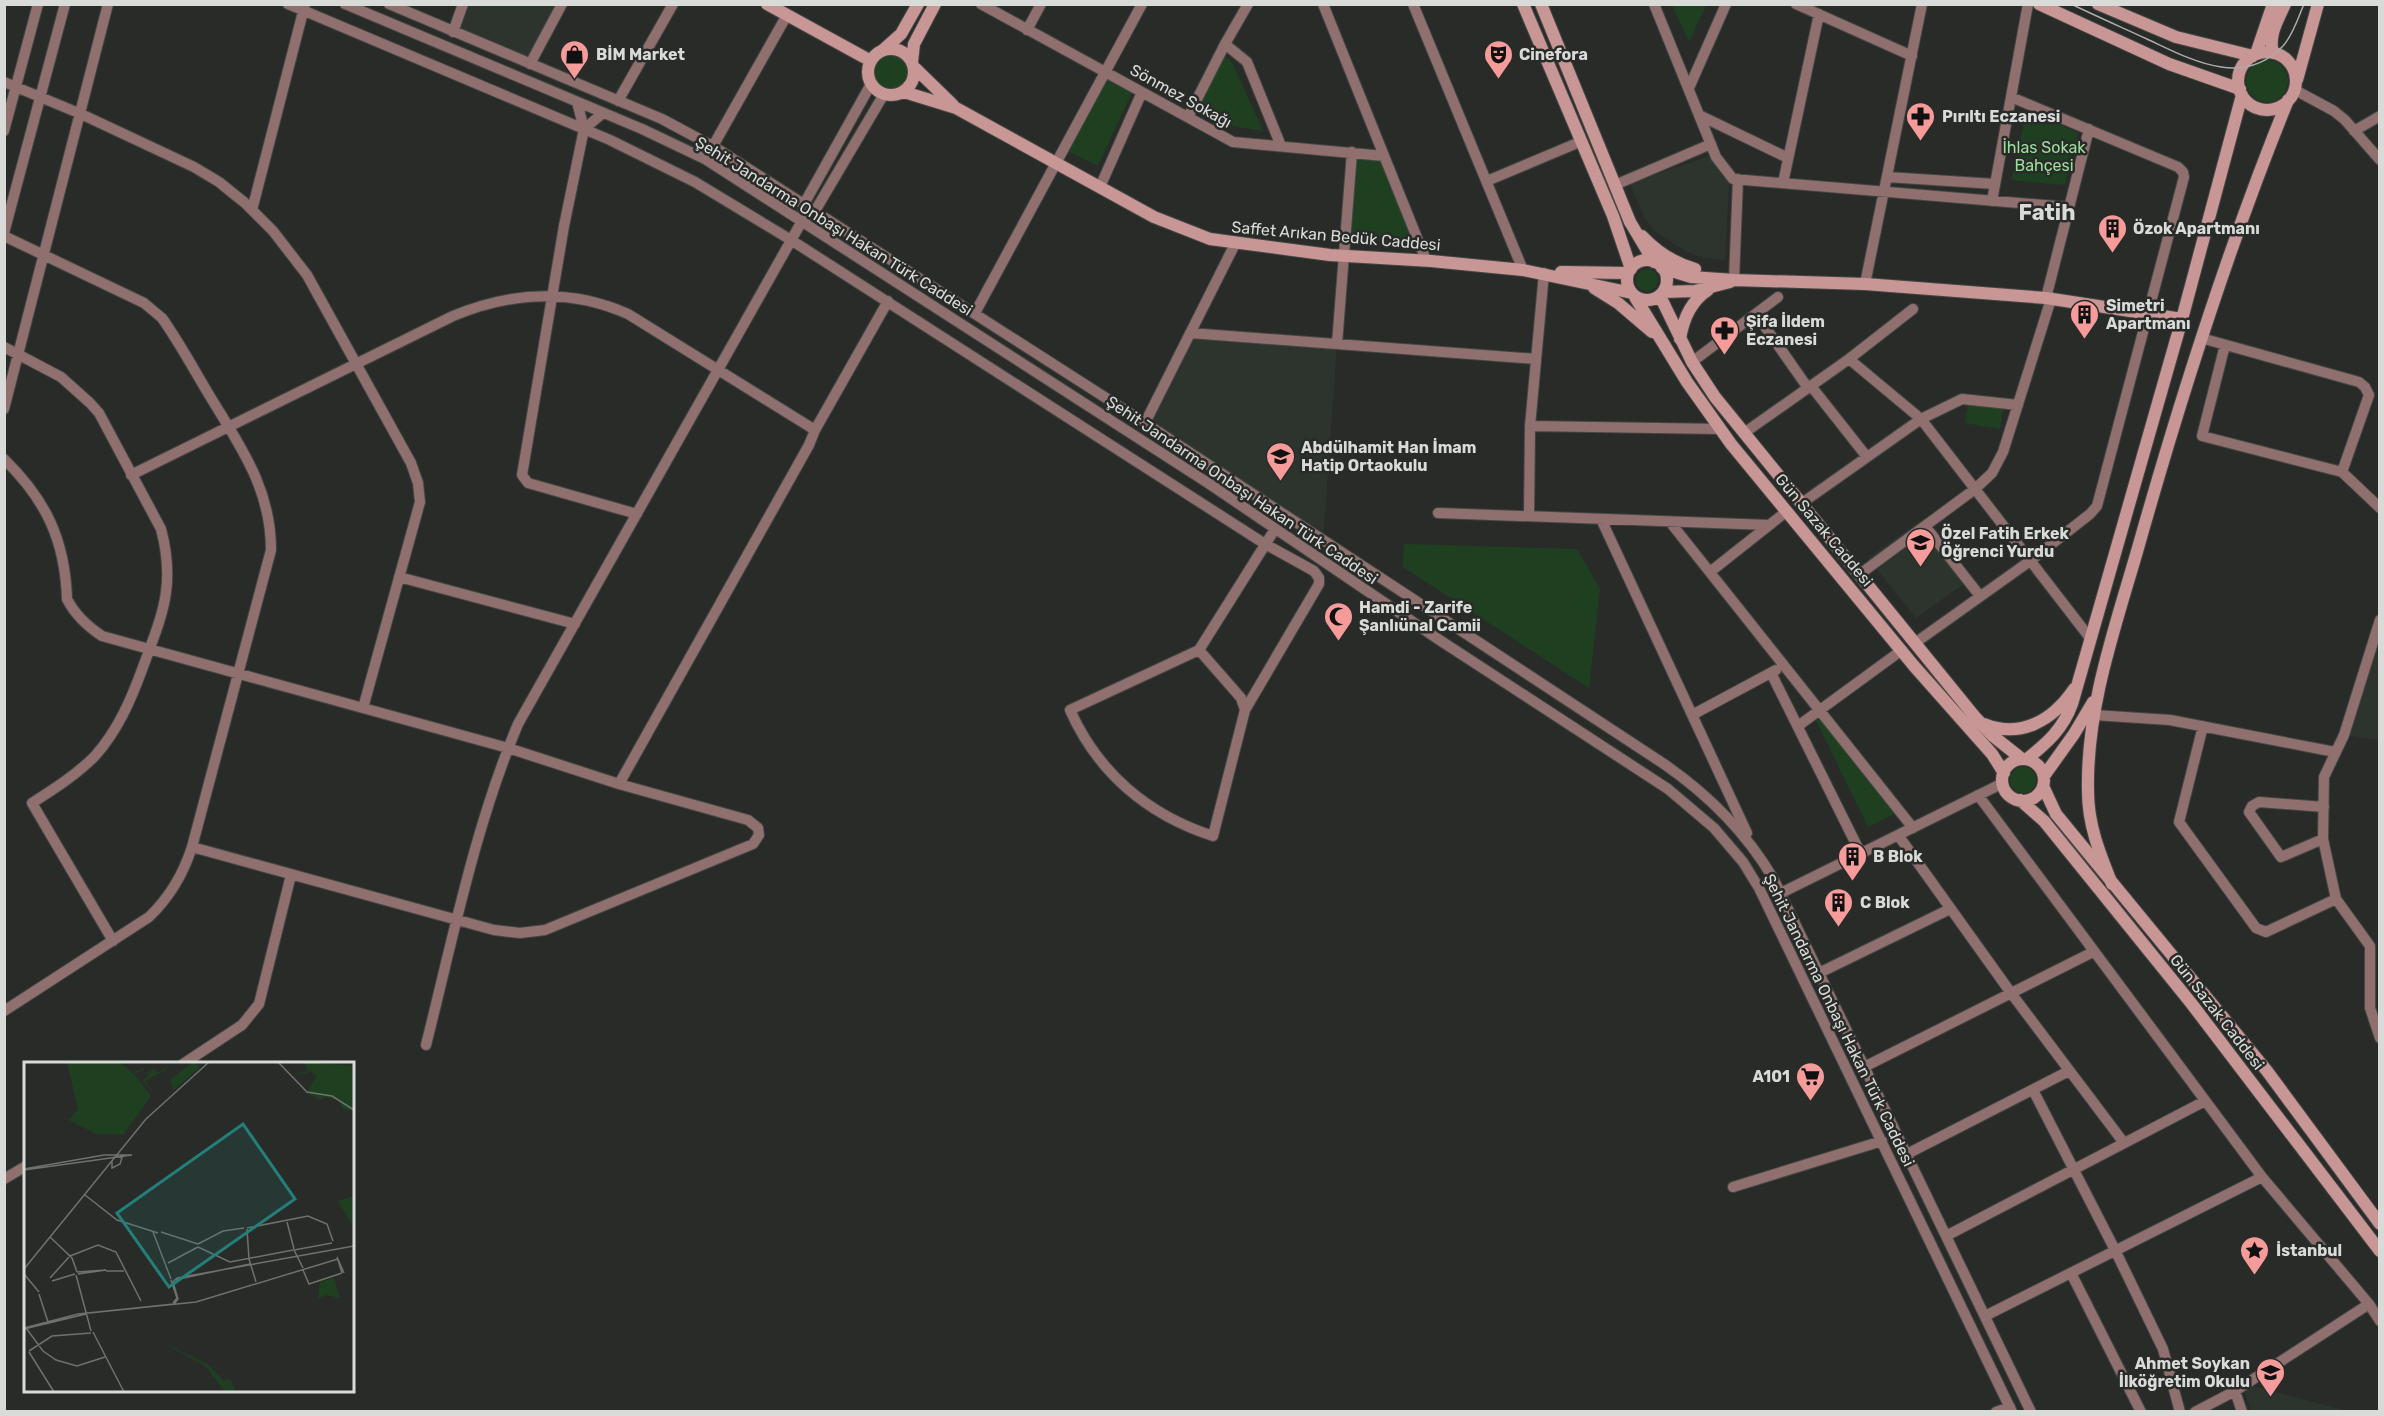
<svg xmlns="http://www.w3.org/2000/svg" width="2384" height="1416" viewBox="0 0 2384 1416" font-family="Rubik,sans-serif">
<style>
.built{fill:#2d342d}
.green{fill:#1f4020}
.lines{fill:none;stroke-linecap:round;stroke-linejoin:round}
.street-casing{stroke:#454745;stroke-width:12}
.secondary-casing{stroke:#454745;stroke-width:14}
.street{stroke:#8f706f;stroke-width:10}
.secondary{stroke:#c89795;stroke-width:12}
.tram{stroke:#aaacaa;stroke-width:1.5}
.labels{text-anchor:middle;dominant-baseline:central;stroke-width:5;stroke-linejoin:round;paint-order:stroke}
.poi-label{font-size:16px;font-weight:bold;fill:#d9dbd9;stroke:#292b29;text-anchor:start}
.street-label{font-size:16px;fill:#d9dbd9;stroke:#292b29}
.park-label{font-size:16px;fill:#9adf9a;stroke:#292b29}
.district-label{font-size:22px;font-weight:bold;fill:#d9dbd9;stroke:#292b29}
.inset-road{fill:none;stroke:#6f716f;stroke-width:1.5}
.view{fill:#238079;fill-opacity:0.15;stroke:#238079;stroke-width:3}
.inset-edge{fill:none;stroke:#d9dbd9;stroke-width:3}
</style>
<rect width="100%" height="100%" fill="#292b29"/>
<!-- built -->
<path class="built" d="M463 5H562L530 64 453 32Z
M1711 155 1729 181 1725 260 1705 258 1687 252 1654 231 1644 217 1630 184Z
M1190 333 1337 344 1323 540 1145 423Z
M1924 518 1972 578 1916 618 1868 558Z
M2379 634V740L2344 735Z
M2242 1383 2347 1411H2251Z"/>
<!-- green -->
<path class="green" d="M1672 5H1706L1689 42Z
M1221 52 1232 62 1263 131 1232 126 1196 107Z
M874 72a17 17 0 1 1 34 0a17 17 0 1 1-34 0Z
M2246 81a21 21 0 1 1 42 0a21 21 0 1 1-42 0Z
M1107 72 1134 88 1098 166 1066 150Z
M2027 110 2078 133 2065 185 2011 180Z
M1356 156 1380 157 1412 237 1409 242 1351 240Z
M1636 280a11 11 0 1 1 22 0a11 11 0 1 1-22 0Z
M1969 399 2004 404 2000 429 1965 423Z
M1404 544 1577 549 1600 589 1589 688 1403 567Z
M1820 712 1899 812 1868 827 1814 716Z
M2010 780a13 13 0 1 1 26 0a13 13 0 1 1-26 0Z"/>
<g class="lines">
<defs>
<path id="street" d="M288 4 610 140 695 182 791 240 1265 544 1314 571 1319 578V584L1245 710
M345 4 642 129 705 159 1208 483 1438 639 1668 789 1714 828 1743 862 1759 888 2012 1412
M389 4 662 119 716 148 1145 423 1664 764C1709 795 1745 831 1773 878L2031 1412
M981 4 1233 142 1384 156
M1323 4 1426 260
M1413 4 1523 270
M1654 4 1716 157 1733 179 2068 207
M1796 4 1912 56
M1027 30 1041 4
M453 32 463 4
M1225 44 1247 62 1281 146
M530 64 562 4
M4 82 81 114 194 167 219 182 245 203 273 231 307 275 411 463 418 483 420 502 363 708
M1689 88 1726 4
M2295 90 2334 111 2345 120 2380 160
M618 101 673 4
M577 102 584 129 564 226 522 475 528 483 637 514
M1701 116 1788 158
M1188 117 1225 44 1248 4
M584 129 603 113
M4 131 38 4
M2354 131 2380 116
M713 146 787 15
M1887 177 1995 184
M1487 181 1582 141
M1783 183 1819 14
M1615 185 1711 144
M1100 187 1142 92
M1992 201 2028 4
M252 210 305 4
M811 214 815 211 884 94
M4 233 65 4
M4 236 144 303 162 318C179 342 193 368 208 393 239 445 271 487 271 550L192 847C183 875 170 897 149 917L4 1011
M1734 280 1738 179
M1865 284 1922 4
M2046 298 2089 129
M975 313 1142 4
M1756 314 1808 388
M1190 333 1536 359
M2201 338 2359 382 2365 387 2369 395 2342 472
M1337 344 1352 152
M2225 345 2202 436 2342 472 2380 508
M4 347 61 377 90 403 99 413 161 529C176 586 162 615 143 667 131 700 118 730 95 756 76 775 54 789 32 803L113 941
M1849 359 1921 419 2090 638
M1692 362 1778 297
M1811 386 1867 457
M4 409 108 4
M1145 423 1235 244
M1530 426 1720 429
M1744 433 1849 359 1913 309
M4 459C46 500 65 540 67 599 75 615 87 626 102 636L508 748 619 784 748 820 758 828 759 835 753 844 545 930 520 933 494 930 192 847
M131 475 453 316C511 292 570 288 628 314L815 430
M1802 503 1921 419 1962 399 2018 405
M1438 513 1769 525
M1529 516 1530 426 1544 273
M1601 519 1747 833
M1670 522 1913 828
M1925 526 1980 596
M1710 572 1787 511
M1860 574 1975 489 1992 473 2003 452 2051 299
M399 577 575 624
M2380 620 2344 735 2324 777 2323 839 2336 899 2370 946V1008L2380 1038
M1915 643 2030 561 2090 514 2097 506 2184 177 2183 172 2178 167 2011 97
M1199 650 1241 698 1245 710 1213 836C1148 815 1098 773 1070 710L1199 650 1275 529
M1771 673 1861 854
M1692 715 1776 670
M2094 715 2170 720 2335 752
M1798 726 1902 650
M2203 726 2179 822 2256 928 2266 932 2336 899
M619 784 809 445 815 430 888 301
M1978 795 2262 1177 2369 1304 2380 1321
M1898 835 2011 993 2124 1143
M2323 839 2281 857 2249 812 2252 806 2259 802 2324 807
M1781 893 2003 783
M1819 973 1950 909
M426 1045C453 938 475 826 518 724L802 221 804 204 871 84
M183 1064 242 1025 259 1004 291 875
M1864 1067 2093 952
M2033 1090 2115 1250 2163 1349 2180 1412
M1907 1154 2069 1071
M4 1179 26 1166
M1733 1187 1882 1141
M1946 1236 2205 1101
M2071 1273 2141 1412
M1985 1316 2262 1177
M2235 1391 2242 1412
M1996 1412 2010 1407
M2195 1412 2235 1391 2369 1304"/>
<path id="secondary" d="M767 4 871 61
M1523 4 1613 216 1631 269
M1541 4 1630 222 1654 262
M2039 4 2169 64 2240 89
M2098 4 2176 37 2253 56
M868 72a23 23 0 1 1 46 0a23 23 0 1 1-46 0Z
M883 50 901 34 918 4
M2238 81a29 29 0 1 1 58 0a29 29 0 1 1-58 0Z
M2273 53C2268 35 2278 20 2285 4
M2256 54 2273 4
M912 62 914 44 935 4
M914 67 953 105
M2297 80 2318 4
M904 92 956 108 1154 217 1210 239 1330 255 1431 261 1523 270 1632 293
M1642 236C1657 252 1674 263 1695 269
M1627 280a20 20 0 1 1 40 0a20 20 0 1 1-40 0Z
M1662 268 1691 277 1734 280 1865 284 2046 298 2182 319
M1561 272 1628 273
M1594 288 1618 303 1652 332
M1663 292 1695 291 1730 282
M1660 296 1692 362 1715 397 1975 717 1993 736 2022 759
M1635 297 1687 382 1731 444 1914 666 1992 754 2004 773
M1680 339C1683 320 1691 301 1708 290
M1984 724C2021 739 2053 720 2074 689
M2027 759C2047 743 2063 729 2072 704L2182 319 2242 95
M2002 780a21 21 0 1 1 42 0a21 21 0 1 1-42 0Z
M2044 776 2074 734 2093 702
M2043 786 2056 814 2267 1071 2380 1224
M2020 800 2044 821 2191 1003 2380 1251
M2112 884C2100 854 2088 825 2088 792 2086 708 2115 628 2138 548 2181 396 2228 247 2288 100"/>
</defs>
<!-- street casing -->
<use href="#street" class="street-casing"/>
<!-- secondary casing -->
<use href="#secondary" class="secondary-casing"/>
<!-- street -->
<use href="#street" class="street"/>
<!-- secondary -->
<use href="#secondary" class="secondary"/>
<!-- tram -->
<path class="tram" d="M2071 4C2096 16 2121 27 2147 39 2190 59 2242 89 2283 46 2293 35 2298 18 2304 4"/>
</g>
<!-- icons -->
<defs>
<symbol id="shop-pin" viewBox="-11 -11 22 30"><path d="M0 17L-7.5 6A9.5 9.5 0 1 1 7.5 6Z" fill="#f59b9a" stroke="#292b29"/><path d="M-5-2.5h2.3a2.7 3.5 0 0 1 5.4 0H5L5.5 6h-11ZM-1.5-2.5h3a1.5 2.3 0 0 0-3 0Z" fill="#111"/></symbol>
<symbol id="theatre-pin" viewBox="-11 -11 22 30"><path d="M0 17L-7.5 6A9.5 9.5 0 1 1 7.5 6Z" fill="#f59b9a" stroke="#292b29"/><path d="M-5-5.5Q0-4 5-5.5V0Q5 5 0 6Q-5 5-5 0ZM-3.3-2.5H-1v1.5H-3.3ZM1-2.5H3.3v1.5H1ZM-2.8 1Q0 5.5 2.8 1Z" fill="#111"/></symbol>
<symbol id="pharmacy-pin" viewBox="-11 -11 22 30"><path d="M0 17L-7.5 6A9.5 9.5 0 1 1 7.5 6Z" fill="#f59b9a" stroke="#292b29"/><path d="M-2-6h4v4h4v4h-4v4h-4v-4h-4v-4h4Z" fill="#111"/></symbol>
<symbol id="building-pin" viewBox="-11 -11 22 30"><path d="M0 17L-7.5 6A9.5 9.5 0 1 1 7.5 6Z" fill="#f59b9a" stroke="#292b29"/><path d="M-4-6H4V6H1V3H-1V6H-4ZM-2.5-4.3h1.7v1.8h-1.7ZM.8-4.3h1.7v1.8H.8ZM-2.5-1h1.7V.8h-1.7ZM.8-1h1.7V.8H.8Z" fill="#111"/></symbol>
<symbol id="school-pin" viewBox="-11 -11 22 30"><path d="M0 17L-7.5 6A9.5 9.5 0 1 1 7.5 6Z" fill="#f59b9a" stroke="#292b29"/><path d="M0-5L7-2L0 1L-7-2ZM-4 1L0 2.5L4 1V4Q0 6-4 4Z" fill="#111"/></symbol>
<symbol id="mosque-pin" viewBox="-11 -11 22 30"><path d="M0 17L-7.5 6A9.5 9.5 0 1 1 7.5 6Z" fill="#f59b9a" stroke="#292b29"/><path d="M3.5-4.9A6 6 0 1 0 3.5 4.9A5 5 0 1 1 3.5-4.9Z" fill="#111"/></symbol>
<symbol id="supermarket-pin" viewBox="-11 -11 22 30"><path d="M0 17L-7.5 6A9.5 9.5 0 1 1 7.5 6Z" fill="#f59b9a" stroke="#292b29"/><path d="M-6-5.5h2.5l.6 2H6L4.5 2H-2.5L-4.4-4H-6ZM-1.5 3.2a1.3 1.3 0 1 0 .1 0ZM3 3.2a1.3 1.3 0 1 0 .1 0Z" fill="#111"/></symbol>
<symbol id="sight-pin" viewBox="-11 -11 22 30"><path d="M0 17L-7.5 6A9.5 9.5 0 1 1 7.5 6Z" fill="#f59b9a" stroke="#292b29"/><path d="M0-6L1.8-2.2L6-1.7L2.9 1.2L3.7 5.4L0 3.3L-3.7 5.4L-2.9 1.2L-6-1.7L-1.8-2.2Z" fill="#111"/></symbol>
</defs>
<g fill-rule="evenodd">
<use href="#shop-pin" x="558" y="38" width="33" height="45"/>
<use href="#theatre-pin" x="1482" y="38" width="33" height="45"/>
<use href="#pharmacy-pin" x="1904" y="100" width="33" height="45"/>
<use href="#building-pin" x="2096" y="212" width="33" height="45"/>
<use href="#building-pin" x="2068" y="298" width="33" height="45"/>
<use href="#pharmacy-pin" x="1708" y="314" width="33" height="45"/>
<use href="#school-pin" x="1264" y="440" width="33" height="45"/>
<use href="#school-pin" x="1904" y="526" width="33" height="45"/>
<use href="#mosque-pin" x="1322" y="600" width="33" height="45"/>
<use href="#building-pin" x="1836" y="840" width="33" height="45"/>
<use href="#building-pin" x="1822" y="886" width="33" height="45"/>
<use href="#supermarket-pin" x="1794" y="1060" width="33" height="45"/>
<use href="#sight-pin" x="2238" y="1234" width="33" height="45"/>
<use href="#school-pin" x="2254" y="1356" width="33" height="45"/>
</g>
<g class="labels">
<!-- poi labels -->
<g class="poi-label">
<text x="596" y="54">BİM Market</text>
<text x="1519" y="54">Cinefora</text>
<text x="1942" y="116">Pırıltı Eczanesi</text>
<text x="2133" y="228">Özok Apartmanı</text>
<text x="2106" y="305">Simetri<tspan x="2106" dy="18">Apartmanı</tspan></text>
<text x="1746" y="321">Şifa İldem<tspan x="1746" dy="18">Eczanesi</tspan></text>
<text x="1301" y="447">Abdülhamit Han İmam<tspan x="1301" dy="18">Hatip Ortaokulu</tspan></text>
<text x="1941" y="533">Özel Fatih Erkek<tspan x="1941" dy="18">Öğrenci Yurdu</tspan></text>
<text x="1359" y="607">Hamdi - Zarife<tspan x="1359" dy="18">Şanlıünal Camii</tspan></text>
<text x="1873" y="856">B Blok</text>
<text x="1860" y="902">C Blok</text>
<text x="1790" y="1076" text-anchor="end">A101</text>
<text x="2276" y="1250">İstanbul</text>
<text x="2250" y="1363" text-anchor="end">Ahmet Soykan<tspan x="2250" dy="18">İlköğretim Okulu</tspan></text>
</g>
<!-- street labels -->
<g class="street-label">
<text transform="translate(1181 96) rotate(29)">Sönmez Sokağı</text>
<text transform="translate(834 226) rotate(32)">Şehit Jandarma Onbaşı Hakan Türk Caddesi</text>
<text transform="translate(1336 236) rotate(5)">Saffet Arıkan Bedük Caddesi</text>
<text transform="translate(1242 490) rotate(34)">Şehit Jandarma Onbaşı Hakan Türk Caddesi</text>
<text transform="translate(1824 530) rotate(50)">Gün Sazak Caddesi</text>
<text transform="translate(2217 1012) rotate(52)">Gün Sazak Caddesi</text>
<text transform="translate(1839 1020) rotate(64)">Şehit Jandarma Onbaşı Hakan Türk Caddesi</text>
</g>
<!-- park labels -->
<g class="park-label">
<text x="2044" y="147">İhlas Sokak<tspan x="2044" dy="18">Bahçesi</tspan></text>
</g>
<!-- district labels -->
<g class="district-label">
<text x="2047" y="212">Fatih</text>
</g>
</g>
<!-- overview -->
<g transform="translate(24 1062)">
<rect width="330" height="330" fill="#292b29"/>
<path d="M43 0H96L108 11 119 6 121 12 133 5 130 8 135 10 147 1 140 8 142 13 139 9 121 19 130 32 119 19 129 8 122 13 118 8 110 12 127 34 100 72H73L45 58 54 47ZM169 0 176 5 150 28 146 18ZM280 0 330 4V50L319 47 314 38 300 35 297 38 282 31 293 14 286 9 283 11 267 12 284 9ZM330 134V166L314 139ZM310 216 316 236 302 233 294 237 296 220ZM136 279 183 302 199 318 206 317 212 330H202L181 304Z" fill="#1f4020"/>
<path class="inset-road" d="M254 0 283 30 308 34 330 48M88 99V106L96 102 98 96 92 94M0 107 80 93H108L0 108M61 133 93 158 134 171M263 160 270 187M223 166 284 154 303 162 309 179M223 167 225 197 232 220M129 170 147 217M137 170 174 182M26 175 48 196 53 210M174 182 199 169 220 166M174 185 206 200 269 188M46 194 74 183 92 190 117 239M144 201 174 185M279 206 270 188 308 181M0 207 122 57 185 0M279 208 285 222 318 211M82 209H100M53 210 82 208 54 212M318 211 313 195 320 211M0 212 15 230M52 213 67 269M26 216 45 195M147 218 153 236 149 241M150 218 226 202M28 219 51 212M15 232 24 260M65 251 172 240 314 197M0 266 54 252 150 242 154 237 149 220 153 216 330 184M2 266 19 289 32 298 53 304 81 295M0 267 62 252M69 270 100 330M5 289 28 274 67 271M5 290 30 330"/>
<path class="view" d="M219 62 271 137 145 225 93 151Z"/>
<rect width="330" height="330" class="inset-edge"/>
</g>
<!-- border -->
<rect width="2384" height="1416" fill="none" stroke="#d9dbd9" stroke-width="12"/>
</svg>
